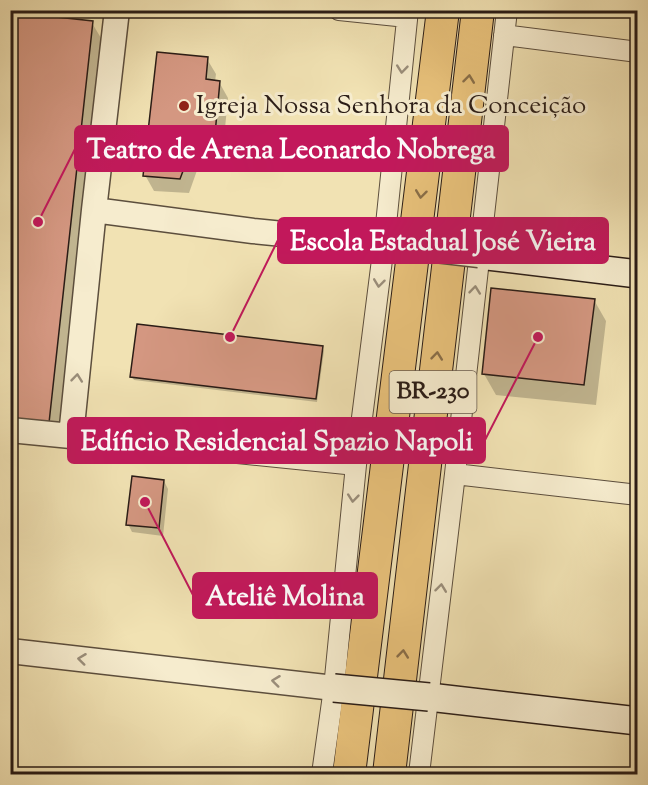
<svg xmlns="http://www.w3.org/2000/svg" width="648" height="785" viewBox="0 0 648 785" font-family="'Sorts Mill Goudy',serif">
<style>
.shadow{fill:#0003}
.building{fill:#d49781;stroke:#2a1c16;stroke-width:1.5}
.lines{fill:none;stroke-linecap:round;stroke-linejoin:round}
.minor-casing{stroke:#5c4e3d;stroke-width:22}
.tertiary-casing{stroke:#5c4e3d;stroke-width:27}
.secondary-casing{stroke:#2a1c16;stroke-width:30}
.trunk-casing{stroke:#2a1c16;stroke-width:34}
.minor{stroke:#f6ecce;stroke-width:20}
.tertiary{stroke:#f6ecce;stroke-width:24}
.secondary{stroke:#f6ecce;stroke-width:27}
.trunk{stroke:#e8c17a;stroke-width:32}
.tertiary-bridge-casing{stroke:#5c4e3d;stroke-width:27;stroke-linecap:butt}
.secondary-bridge-casing{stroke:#2a1c16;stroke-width:30;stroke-linecap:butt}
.tertiary-bridge{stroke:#f6ecce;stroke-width:24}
.secondary-bridge{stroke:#f6ecce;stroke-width:27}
.oneway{stroke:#9a8e7b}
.oneway2{stroke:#896e48}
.poi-dot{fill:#8f2418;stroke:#f6ecce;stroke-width:2}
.labels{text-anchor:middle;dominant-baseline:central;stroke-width:6;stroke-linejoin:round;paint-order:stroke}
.shield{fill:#f6ecce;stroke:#675a4d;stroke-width:1.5}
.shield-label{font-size:24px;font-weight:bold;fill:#2a1c16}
.poi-label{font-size:26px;fill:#2a1c16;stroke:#f6ecce;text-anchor:start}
.leader{fill:none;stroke:#c2185b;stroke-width:2}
.callout-dot{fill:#c2185b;stroke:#f6ecce;stroke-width:2}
.callout{fill:#c2185b;stroke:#c2185b;stroke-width:2}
.callout-label{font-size:27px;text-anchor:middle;font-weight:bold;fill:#fff}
</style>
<rect width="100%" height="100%" fill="#f1e2b3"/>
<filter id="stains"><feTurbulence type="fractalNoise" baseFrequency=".00333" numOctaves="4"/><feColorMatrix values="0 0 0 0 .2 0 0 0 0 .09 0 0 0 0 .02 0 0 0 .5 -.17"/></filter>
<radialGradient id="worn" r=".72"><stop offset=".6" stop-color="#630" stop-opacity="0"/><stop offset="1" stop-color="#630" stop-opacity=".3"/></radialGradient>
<!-- shadow -->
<path class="shadow" d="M92 23 101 38 58 438 10 433Z
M207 59 216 74 215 82H219L228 98 223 148 206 145 189 193 154 191 145 175Z
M594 300 606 321 596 405 496 395 484 374Z
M322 347 324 351 317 402 134 380 132 377Z
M164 481 168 489 163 536 132 532 128 524Z"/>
<!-- building -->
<path class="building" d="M10 12 93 21 49 423 10 419Z
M157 52 208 57 206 79 220 81 215 134 198 131 180 179 143 176Z
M491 288 595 299 584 385 482 374Z
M137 324 323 346 316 399 130 377Z
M132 476 164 480 159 528 126 525Z"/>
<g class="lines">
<defs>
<path id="minor" d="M339 10 407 17
M504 35 638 52
M71 436 356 465
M455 474 638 495
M322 774 334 688 356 465 384 244 408 10
M419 774 455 474 507 10"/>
<path id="tertiary" d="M94 210 253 231 384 244
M10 430 71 436 94 210 117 10
M10 651 334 688"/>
<path id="secondary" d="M479 255 638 274
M429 697 638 721"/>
<path id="trunk" d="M349 774 443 10
M389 774 478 10"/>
</defs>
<!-- minor casing -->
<use href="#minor" class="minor-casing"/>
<!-- tertiary casing -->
<use href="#tertiary" class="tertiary-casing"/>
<!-- secondary casing -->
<use href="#secondary" class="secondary-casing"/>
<!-- trunk casing -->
<use href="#trunk" class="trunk-casing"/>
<!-- minor -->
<use href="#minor" class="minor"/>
<!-- tertiary -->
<use href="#tertiary" class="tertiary"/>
<!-- secondary -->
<use href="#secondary" class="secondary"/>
<!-- trunk -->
<use href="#trunk" class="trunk"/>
<defs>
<path id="tertiary-bridge" d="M384 244 479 255"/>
<path id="secondary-bridge" d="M334 688 429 697"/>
</defs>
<!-- tertiary-bridge casing -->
<use href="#tertiary-bridge" class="tertiary-bridge-casing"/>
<!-- secondary-bridge casing -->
<use href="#secondary-bridge" class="secondary-bridge-casing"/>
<!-- tertiary-bridge -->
<use href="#tertiary-bridge" class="tertiary-bridge"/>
<!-- secondary-bridge -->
<use href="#secondary-bridge" class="secondary-bridge"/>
</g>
<!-- one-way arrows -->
<defs><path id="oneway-chevron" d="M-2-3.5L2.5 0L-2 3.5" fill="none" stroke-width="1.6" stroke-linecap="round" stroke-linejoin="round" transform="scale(1.5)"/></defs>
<g class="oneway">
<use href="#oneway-chevron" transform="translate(402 69) rotate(96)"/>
<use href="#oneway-chevron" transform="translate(379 283) rotate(97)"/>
<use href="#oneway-chevron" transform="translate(475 290) rotate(-84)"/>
<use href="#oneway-chevron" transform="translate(77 378) rotate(-84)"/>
<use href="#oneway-chevron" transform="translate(353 498) rotate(96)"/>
<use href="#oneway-chevron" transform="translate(441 588) rotate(-83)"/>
<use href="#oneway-chevron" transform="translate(82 659) rotate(-173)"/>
<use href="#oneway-chevron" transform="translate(276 681) rotate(-173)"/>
</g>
<g class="oneway2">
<use href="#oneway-chevron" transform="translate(469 79) rotate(-83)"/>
<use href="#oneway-chevron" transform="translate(421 194) rotate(97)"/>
<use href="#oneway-chevron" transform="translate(437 356) rotate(-84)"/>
<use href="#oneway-chevron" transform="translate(403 654) rotate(-84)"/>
</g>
<!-- markers -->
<circle class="poi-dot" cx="184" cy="106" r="6"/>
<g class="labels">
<!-- shield labels -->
<rect class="shield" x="389.5" y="371" width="87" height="42" rx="4.5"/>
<g class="shield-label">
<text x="433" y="392">BR-230</text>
</g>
<!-- poi labels -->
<g class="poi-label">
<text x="196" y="106">Igreja Nossa Senhora da Conceição</text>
</g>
</g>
<!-- callouts -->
<path class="leader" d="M38 222L75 149M230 337L278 240M538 337L485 440M145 502L193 595"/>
<g class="callout-dot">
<circle cx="38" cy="222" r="6"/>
<circle cx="230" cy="337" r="6"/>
<circle cx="538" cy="337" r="6"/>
<circle cx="145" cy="502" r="6"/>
</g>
<g class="callout">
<rect x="75" y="126" width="433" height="45" rx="6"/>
<rect x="278" y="218" width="330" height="45" rx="6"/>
<rect x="68" y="418" width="417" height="45" rx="6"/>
<rect x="193" y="573" width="184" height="45" rx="6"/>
</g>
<g class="callout-label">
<text x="291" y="158">Teatro de Arena Leonardo Nobrega</text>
<text x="443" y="250">Escola Estadual José Vieira</text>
<text x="277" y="450">Edíficio Residencial Spazio Napoli</text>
<text x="285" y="605">Ateliê Molina</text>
</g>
<!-- margin -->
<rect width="648" height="785" fill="none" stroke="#f1e2b3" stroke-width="36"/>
<rect x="12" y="12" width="624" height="761" fill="none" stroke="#2a1c16" stroke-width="3"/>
<rect x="18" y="18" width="612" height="749" fill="none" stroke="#2a1c16" stroke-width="1.5"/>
<rect width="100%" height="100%" filter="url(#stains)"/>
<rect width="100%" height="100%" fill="url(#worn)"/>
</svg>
